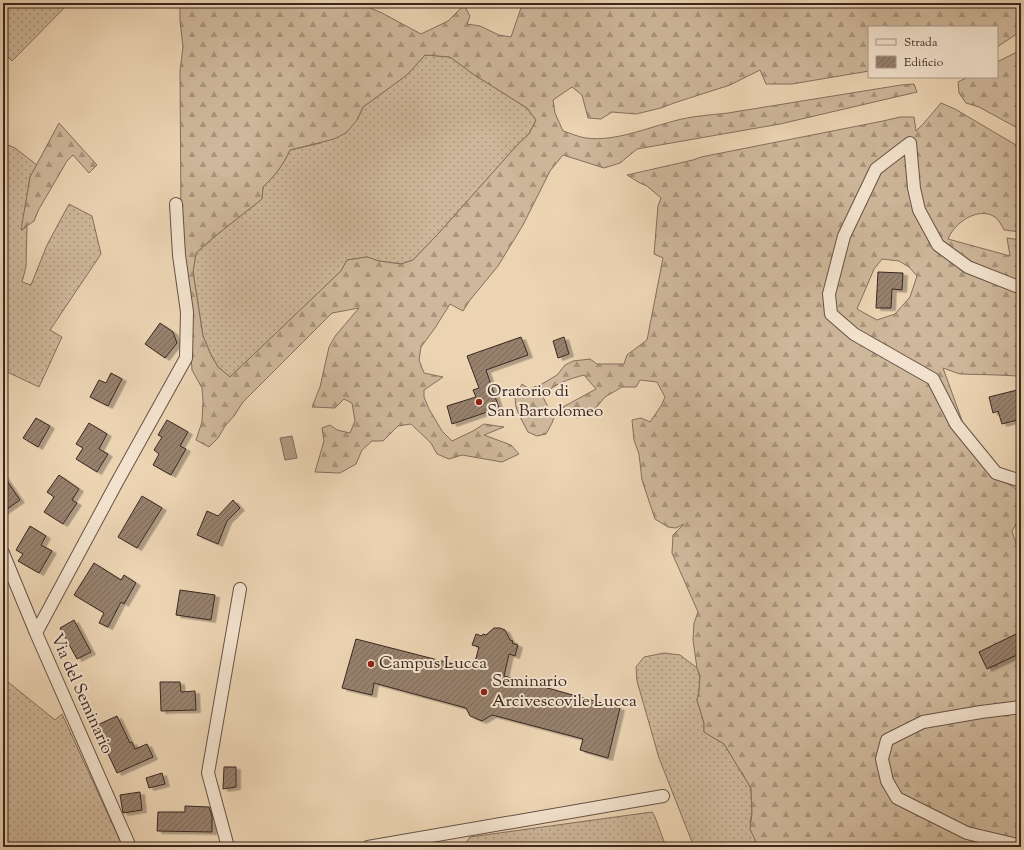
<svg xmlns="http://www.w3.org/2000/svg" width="1024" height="850" viewBox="0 0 1024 850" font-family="'Sorts Mill Goudy',serif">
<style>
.grass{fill:url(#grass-dots);stroke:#846f5e}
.forest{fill:url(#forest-firs);stroke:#846f5e;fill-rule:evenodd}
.water{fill:#af9981;stroke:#806b5b}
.building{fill:url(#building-hatch);stroke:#3a2721;filter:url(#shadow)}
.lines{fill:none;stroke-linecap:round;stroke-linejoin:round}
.minor-casing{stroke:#665246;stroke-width:14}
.minor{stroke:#f3e3ce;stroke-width:12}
.poi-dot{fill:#8f2418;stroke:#f3e3ce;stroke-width:1.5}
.labels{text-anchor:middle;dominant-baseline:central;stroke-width:4;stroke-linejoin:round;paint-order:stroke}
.poi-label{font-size:17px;fill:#3a2721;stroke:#f3e3ce;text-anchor:start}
.street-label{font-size:17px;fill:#3a2721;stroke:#f3e3ce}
</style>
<defs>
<pattern id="grass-dots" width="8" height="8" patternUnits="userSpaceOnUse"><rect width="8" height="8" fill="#ceb79a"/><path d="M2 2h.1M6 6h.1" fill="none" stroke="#a8957d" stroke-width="1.8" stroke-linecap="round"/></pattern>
<pattern id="forest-firs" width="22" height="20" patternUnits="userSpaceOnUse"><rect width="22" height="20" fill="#ceb79a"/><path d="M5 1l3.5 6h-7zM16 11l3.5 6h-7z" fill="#a8957d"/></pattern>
<pattern id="building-hatch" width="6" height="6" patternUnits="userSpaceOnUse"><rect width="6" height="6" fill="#97816d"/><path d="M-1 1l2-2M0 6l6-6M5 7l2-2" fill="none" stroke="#7c6a59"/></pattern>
<filter id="shadow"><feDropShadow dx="4.5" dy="2.5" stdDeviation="0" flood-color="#0004"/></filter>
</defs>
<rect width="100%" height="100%" fill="#ecd4b3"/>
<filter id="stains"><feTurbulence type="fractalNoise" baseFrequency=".005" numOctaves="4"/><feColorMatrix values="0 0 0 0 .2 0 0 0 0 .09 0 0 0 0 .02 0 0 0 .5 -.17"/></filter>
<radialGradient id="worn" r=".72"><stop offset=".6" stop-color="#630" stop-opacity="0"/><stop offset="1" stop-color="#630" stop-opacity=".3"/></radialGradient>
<!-- grass -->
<path class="grass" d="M3 3H69L12 61 3 52Z
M425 55 450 57 473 74 527 108 536 120 529 134 519 143 438 234 413 260 401 264 379 261 367 257 347 260 341 271 230 377 218 367 211 355 203 336 193 272 196 253 214 237 262 199 263 187C275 176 283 165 290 150L321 143 357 120 363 107 407 75Z
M3 143 15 148 37 165 30 177 22 230 27 226 26 267 22 282 31 285 47 245 69 204 92 216 101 254 50 330 62 337 39 387 3 370Z
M664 653 680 655 697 668 700 676 699 691 697 700 704 723V732L724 744 751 788 752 813 750 822 756 842 760 847H694L659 758 637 681 636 667 644 657Z
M3 678 55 720 62 714 122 845 119 847H3Z
M652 812 655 817 666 847H463L470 837Z"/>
<!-- forest -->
<path class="forest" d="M180 3H365L370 8 382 13 421 34 448 21 464 5 470 16 467 24 480 26 499 35 511 37 522 5 521 3H1021V31L997 47V27H869V71L792 84H766L760 70 730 85 674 103 661 108 636 114 612 112 601 119 588 118 582 95 572 87 553 100 555 113 563 131C570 133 578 137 586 138 614 142 647 128 674 121 692 116 710 115 728 113L901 85 914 84 917 92 780 124 637 149 620 163 604 168 563 155 550 171 523 225 498 266 470 300 463 311 450 304 435 328 421 347 419 360 424 373 443 377 424 390V397L429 409 442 431 452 441 473 431 484 424 504 427 484 435 511 445 519 454 502 462 462 455 449 459 437 454 431 443 411 424 398 426 383 441H372L362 450 356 464 340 473 315 472 324 441 322 428 330 425 337 430 350 433 355 421 352 403 344 399 335 408 312 407 320 387 329 347 336 335 359 308 332 313 243 402 234 416 225 426 218 438 209 447 196 440 202 422 203 401 202 388 192 370 181 216 180 71 183 47 180 21ZM425 55 450 57 473 74 527 108 536 120 529 134 519 143 438 234 413 260 401 264 379 261 367 257 347 260 341 271 230 377 218 367 211 355 203 336 193 272 196 253 214 237 262 199 263 187C275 176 283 165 290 150L334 139 346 133 357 120 363 107 407 75Z
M1021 50V130L979 107 966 103 959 93 958 82 968 77H997V62Z
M941 103 955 109 1021 148V232L1004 230C1002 226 999 220 995 217 978 206 954 223 948 239L1010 256 1007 238 1021 240V378L1018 376 998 375 960 374 943 368 964 426 997 477 1021 492V517L1012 531 1021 559V847H760L756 842 750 829 752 813 751 788 724 744 704 732V723L697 700 699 691 700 676 697 668 693 640 694 623 698 612 672 553 673 535 684 524 676 528 668 527 655 519 642 480 639 454 634 440 632 420 641 418 650 422 661 406 665 397 657 382 640 380 636 387H622L605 397 594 410 577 418 570 414 563 407 596 389 584 375C569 379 552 384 543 397L549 409 555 415 552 423 546 434 537 436 528 432 519 415 516 407 515 398 522 384 529 389 542 384 557 375 565 365 573 361 590 359 597 364H624L627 355 647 340 663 258 654 254 658 206 661 198 647 186 640 183 627 175 693 160 701 157 883 121 900 117H914L916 131C925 123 933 112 941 103ZM882 259 899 261 909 267 917 276 910 297 895 314 877 320 857 309 874 269Z
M59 123 97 165 89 173 73 155 67 161 39 209 34 221 21 230 30 177Z"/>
<!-- water -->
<path class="water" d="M292 436 297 458 285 460 280 438Z"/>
<!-- building -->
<path class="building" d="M878 272 903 273 902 290 892 289 891 308H876Z
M160 323 173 332 177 343 165 358 145 344Z
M521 337 528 355 486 370 499 408 452 424 447 406 476 397 473 390 479 388 467 356Z
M564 337 569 354 558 358 553 341Z
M111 373 122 379 108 406 90 397 99 380 106 383Z
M1017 390 1021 404V419L1002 424 998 411 993 413 989 397Z
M36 418 50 426 38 447 23 438Z
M167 420 188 432 180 446 186 449 171 475 153 465 159 454 154 450 162 437 158 435Z
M89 423 107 434 99 449 108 454 97 472 76 459 83 448 76 444Z
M3 475 20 500 3 512Z
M59 475 79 489 72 500 77 503 63 524 44 512 54 497 47 492Z
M142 496 162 508 137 548 118 537Z
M233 500 240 508 227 521 218 544 197 535 207 511 218 516Z
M30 526 46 536 41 545 52 551 39 573 18 561 23 554 16 550Z
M94 563 121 580 124 575 136 583 124 604 121 602 108 627 99 623 104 613 74 595Z
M180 590 215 595 211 620 176 615Z
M74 620 91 652 77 659 60 628Z
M494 628H500L505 630 510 640 513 641 512 643 518 645 515 656 509 654 504 676 620 708 608 758 580 750 583 739 492 715 482 721 470 716 466 708 374 683 372 695 342 688 356 639 473 669 479 647 472 645 476 634 482 636 483 634 486 635Z
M1016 634 1021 644V653L987 669 979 652Z
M160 682H180L181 692 195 691 196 710 161 711Z
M117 716 130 743 132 742 135 749 147 744 153 757 117 773 95 726Z
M224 767H236V787L223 789Z
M162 773 165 784 149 788 146 778Z
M140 792 142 810 123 813 120 795Z
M185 806 209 807 212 816V832L157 831 158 812H185Z"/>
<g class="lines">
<defs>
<path id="minor" d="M1021 288 968 267 938 245 919 210 914 188 910 143 876 169 844 236 829 294 831 314 854 334 933 379 956 424 996 473 1021 481
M3 553 36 633 130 847
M36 633 116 484 186 358 187 312 179 255 176 204
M1021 707 981 712 923 722 887 740 882 759 887 781 897 798 967 833 1021 846
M228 847 208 773 240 589
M368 847 663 796"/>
</defs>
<!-- minor casing -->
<use href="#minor" class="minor-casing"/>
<!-- minor -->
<use href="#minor" class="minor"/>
</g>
<!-- markers -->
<g class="poi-dot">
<circle cx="479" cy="402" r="4"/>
<circle cx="371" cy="664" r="4"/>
<circle cx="484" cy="692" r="4"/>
</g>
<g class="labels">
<!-- poi labels -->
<g class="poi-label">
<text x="487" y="392">Oratorio di<tspan x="487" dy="20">San Bartolomeo</tspan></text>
<text x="379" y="664">Campus Lucca</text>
<text x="492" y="682">Seminario<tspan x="492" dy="20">Arcivescovile Lucca</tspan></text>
</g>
<!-- street labels -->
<g class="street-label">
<text transform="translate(81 694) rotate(66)">Via del Seminario</text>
</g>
</g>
<!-- margin -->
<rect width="1024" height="850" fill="none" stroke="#ecd4b3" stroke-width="16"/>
<rect x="4" y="4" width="1016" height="842" fill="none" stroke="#3a2721" stroke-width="2"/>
<rect x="8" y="8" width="1008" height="834" fill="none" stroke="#3a2721"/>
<!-- legend -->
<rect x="868" y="26" width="130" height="52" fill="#f3e3ce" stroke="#a99889"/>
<rect x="876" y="39" width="20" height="6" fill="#f3e3ce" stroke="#a99889"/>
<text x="904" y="46" font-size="12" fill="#3a2721">Strada</text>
<rect x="876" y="56" width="20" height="12" fill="url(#building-hatch)" stroke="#a99889"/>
<text x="904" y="66" font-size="12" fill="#3a2721">Edificio</text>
<rect width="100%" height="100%" filter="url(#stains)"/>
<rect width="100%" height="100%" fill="url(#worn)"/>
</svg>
